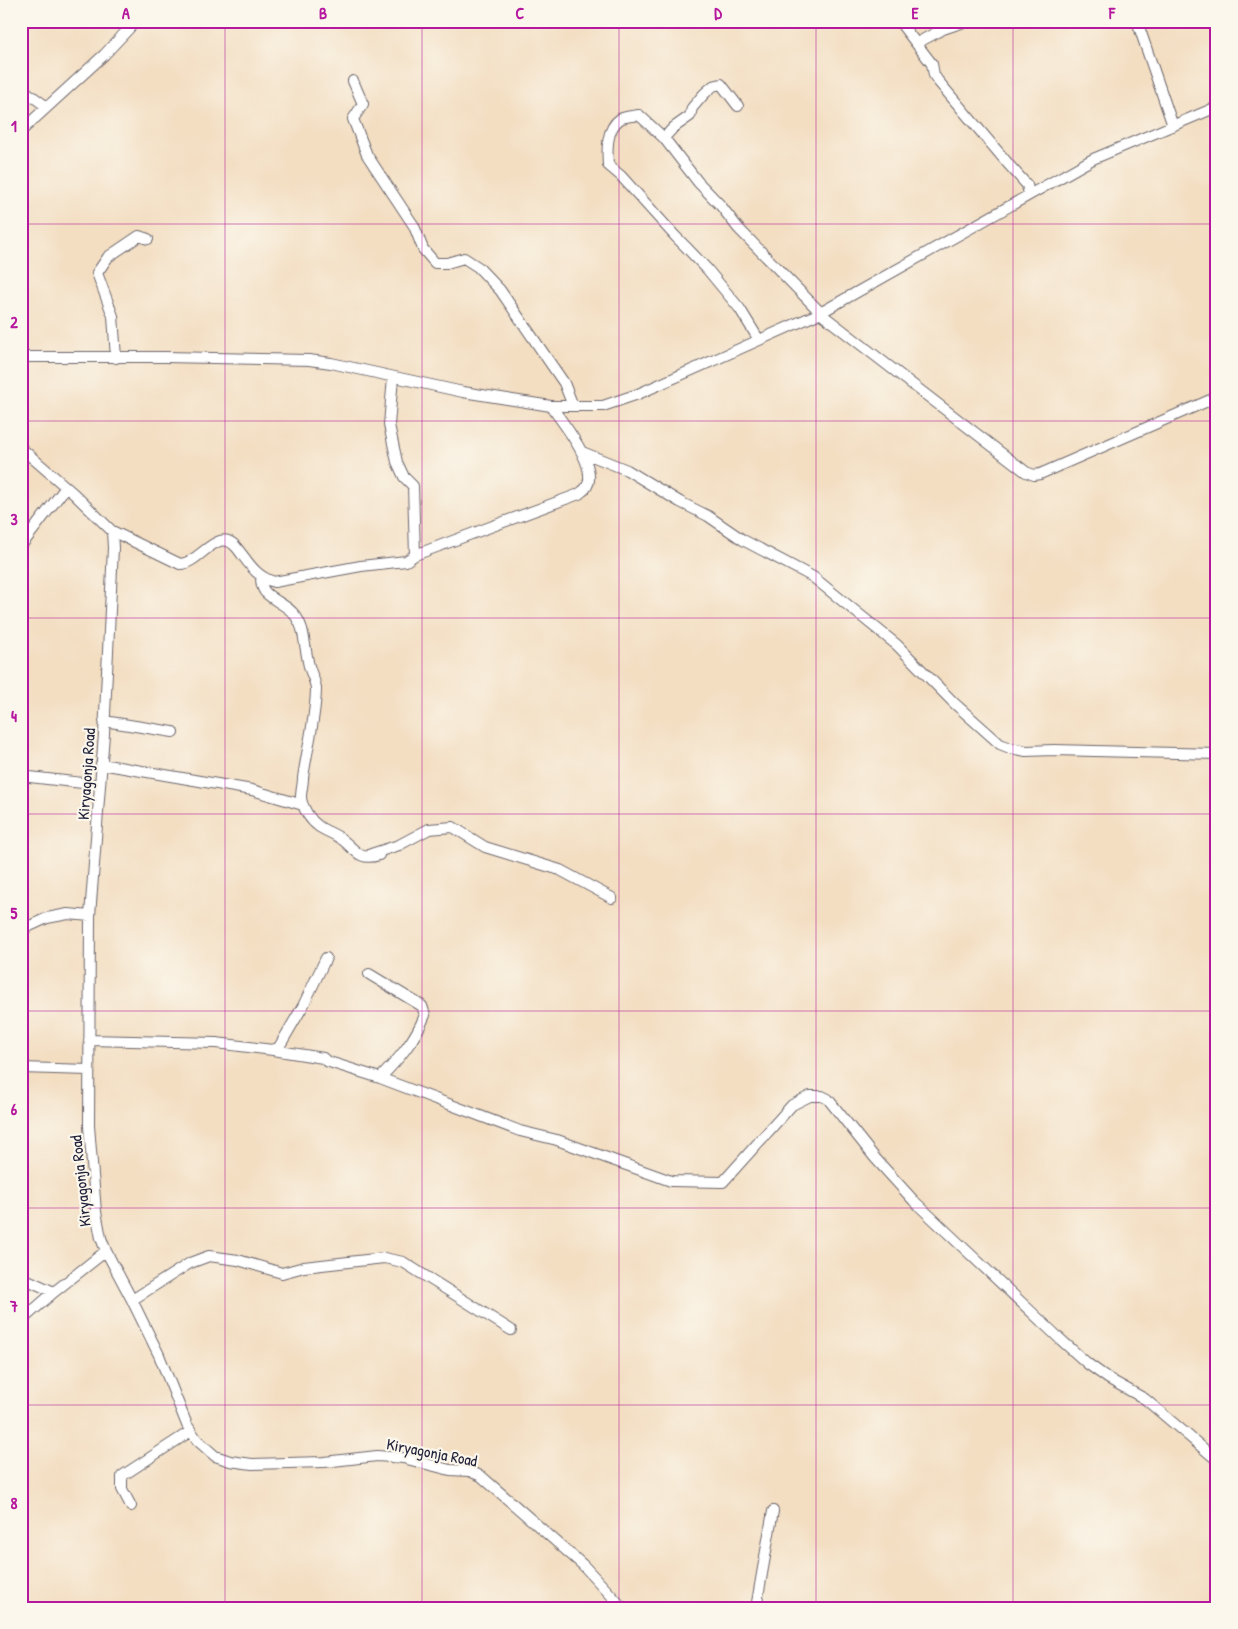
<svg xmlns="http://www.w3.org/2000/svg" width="1238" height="1629" viewBox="0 0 1238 1629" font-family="'Patrick Hand',sans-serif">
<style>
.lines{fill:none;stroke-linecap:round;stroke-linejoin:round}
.minor-casing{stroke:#6b646a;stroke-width:12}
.minor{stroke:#fff;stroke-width:10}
.grid{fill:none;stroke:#b5179e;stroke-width:1;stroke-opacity:0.55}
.labels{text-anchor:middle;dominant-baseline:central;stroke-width:4.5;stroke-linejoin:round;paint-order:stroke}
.street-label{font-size:16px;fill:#22223b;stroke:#fbf7ec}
.neatline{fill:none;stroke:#b5179e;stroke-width:2}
.grid-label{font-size:16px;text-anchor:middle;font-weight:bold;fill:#b5179e}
</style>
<rect width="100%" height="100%" fill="#fbf7ec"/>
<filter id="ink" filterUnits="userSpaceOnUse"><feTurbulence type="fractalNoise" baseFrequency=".02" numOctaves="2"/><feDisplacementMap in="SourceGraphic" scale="10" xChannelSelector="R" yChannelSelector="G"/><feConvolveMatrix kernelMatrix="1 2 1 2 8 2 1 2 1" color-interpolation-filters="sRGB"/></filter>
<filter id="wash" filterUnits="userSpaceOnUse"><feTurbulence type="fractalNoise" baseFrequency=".0096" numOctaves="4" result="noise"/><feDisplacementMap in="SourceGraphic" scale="20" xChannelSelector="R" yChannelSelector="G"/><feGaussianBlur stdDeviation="1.12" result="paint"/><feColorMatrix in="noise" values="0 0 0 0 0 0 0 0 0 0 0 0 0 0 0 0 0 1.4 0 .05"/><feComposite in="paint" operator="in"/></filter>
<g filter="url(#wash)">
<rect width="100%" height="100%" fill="#f3dec2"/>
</g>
<g filter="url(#ink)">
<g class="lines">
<defs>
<path id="minor" d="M899 21 932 64 934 75 938 81 1010 166 1027 185 1029 195
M1137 21 1173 126
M917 43 943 29 967 21
M353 81 363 104 353 119 367 155 414 226 423 249 435 263H447L464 258 478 267 500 290 564 383 573 406
M21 88 47 107
M738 106 721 84 713 86 704 94 692 108 690 116 673 128 664 138 698 182 721 206 738 228 820 312
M21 131 104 55 136 21
M664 138 639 115C633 116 625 116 620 119 606 129 607 150 608 165L621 176 675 236 686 247 707 269 740 309 759 340
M820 313 1026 472 1034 475 1040 474 1217 397
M21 357H165L309 360 331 363 463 392 551 406H603L638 394 820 313 1093 159 1217 107
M116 358 113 316 97 273 108 257 139 236 148 239
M393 377 389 425 397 462 404 477 413 486 415 555
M21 448 74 494 112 531 113 548 104 734 90 916 89 1126 96 1212 101 1238 106 1251 132 1300 159 1355 187 1425 197 1440 215 1456 230 1461 252 1464 324 1462 377 1456 391 1457 403 1458 450 1470 469 1471 481 1476 583 1565 623 1608
M582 452 627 470 680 502 708 516 743 540 813 577 897 645 954 703 1000 744 1010 748 1026 751 1054 750 1217 754
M112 531 180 564C200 564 218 524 237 548 249 563 255 576 274 582L361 566 406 561 415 555 579 494C581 492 583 491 585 489 602 470 562 422 551 406
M21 541 24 542 66 487
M261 577C261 583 262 588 265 592 278 605 295 606 302 629 305 641 306 654 309 666 311 674 315 680 316 688 316 717 307 749 303 778 303 784 301 791 301 797 301 803 305 810 308 815 319 832 331 830 344 841 357 852 361 861 379 855
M104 721 173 732
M101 764 252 790 303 805
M21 776 100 785
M371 854 399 845 429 829 453 827 485 847 560 870 612 898
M21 930 47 918 68 914 90 916
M369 974 422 1006 425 1015C415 1040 399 1059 380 1078
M89 1040 216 1043 273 1050 279 1047 303 1006 326 958
M273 1050 323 1058 326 1061 380 1078 520 1131 557 1140 671 1181 723 1182 792 1105 810 1096H822L828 1099 836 1109 875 1158 914 1201 1060 1339 1088 1364 1109 1379 1145 1399 1217 1460
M21 1068 89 1070
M21 1277 54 1292
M132 1300 190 1263 209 1256 238 1260 282 1273 304 1267 384 1258 403 1262 511 1330
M21 1321 54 1292 106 1251
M131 1506 122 1489V1476L191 1431
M756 1608 773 1511"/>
</defs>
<!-- minor casing -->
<use href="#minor" class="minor-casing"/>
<!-- minor -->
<use href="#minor" class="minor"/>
</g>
</g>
<!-- grid -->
<path class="grid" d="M225 21V1608M422 21V1608M619 21V1608M816 21V1608M1013 21V1608M21 224H1217M21 421H1217M21 618H1217M21 814H1217M21 1011H1217M21 1208H1217M21 1405H1217"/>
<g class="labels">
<!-- street labels -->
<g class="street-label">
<text transform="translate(86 774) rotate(-86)">Kiryagonja Road</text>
<text transform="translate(80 1181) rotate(-96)">Kiryagonja Road</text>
<text transform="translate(432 1452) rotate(11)">Kiryagonja Road</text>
</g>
</g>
<!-- margin -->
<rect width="1238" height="1629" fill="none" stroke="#fbf7ec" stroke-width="55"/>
<rect x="28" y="28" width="1182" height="1574" class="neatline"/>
<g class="grid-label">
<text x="126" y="19">A</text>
<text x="323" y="19">B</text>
<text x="520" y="19">C</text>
<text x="718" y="19">D</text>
<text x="915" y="19">E</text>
<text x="1112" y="19">F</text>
<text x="14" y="132">1</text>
<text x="14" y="328">2</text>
<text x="14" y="525">3</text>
<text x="14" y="722">4</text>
<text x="14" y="919">5</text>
<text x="14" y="1115">6</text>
<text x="14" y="1312">7</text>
<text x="14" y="1509">8</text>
</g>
</svg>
